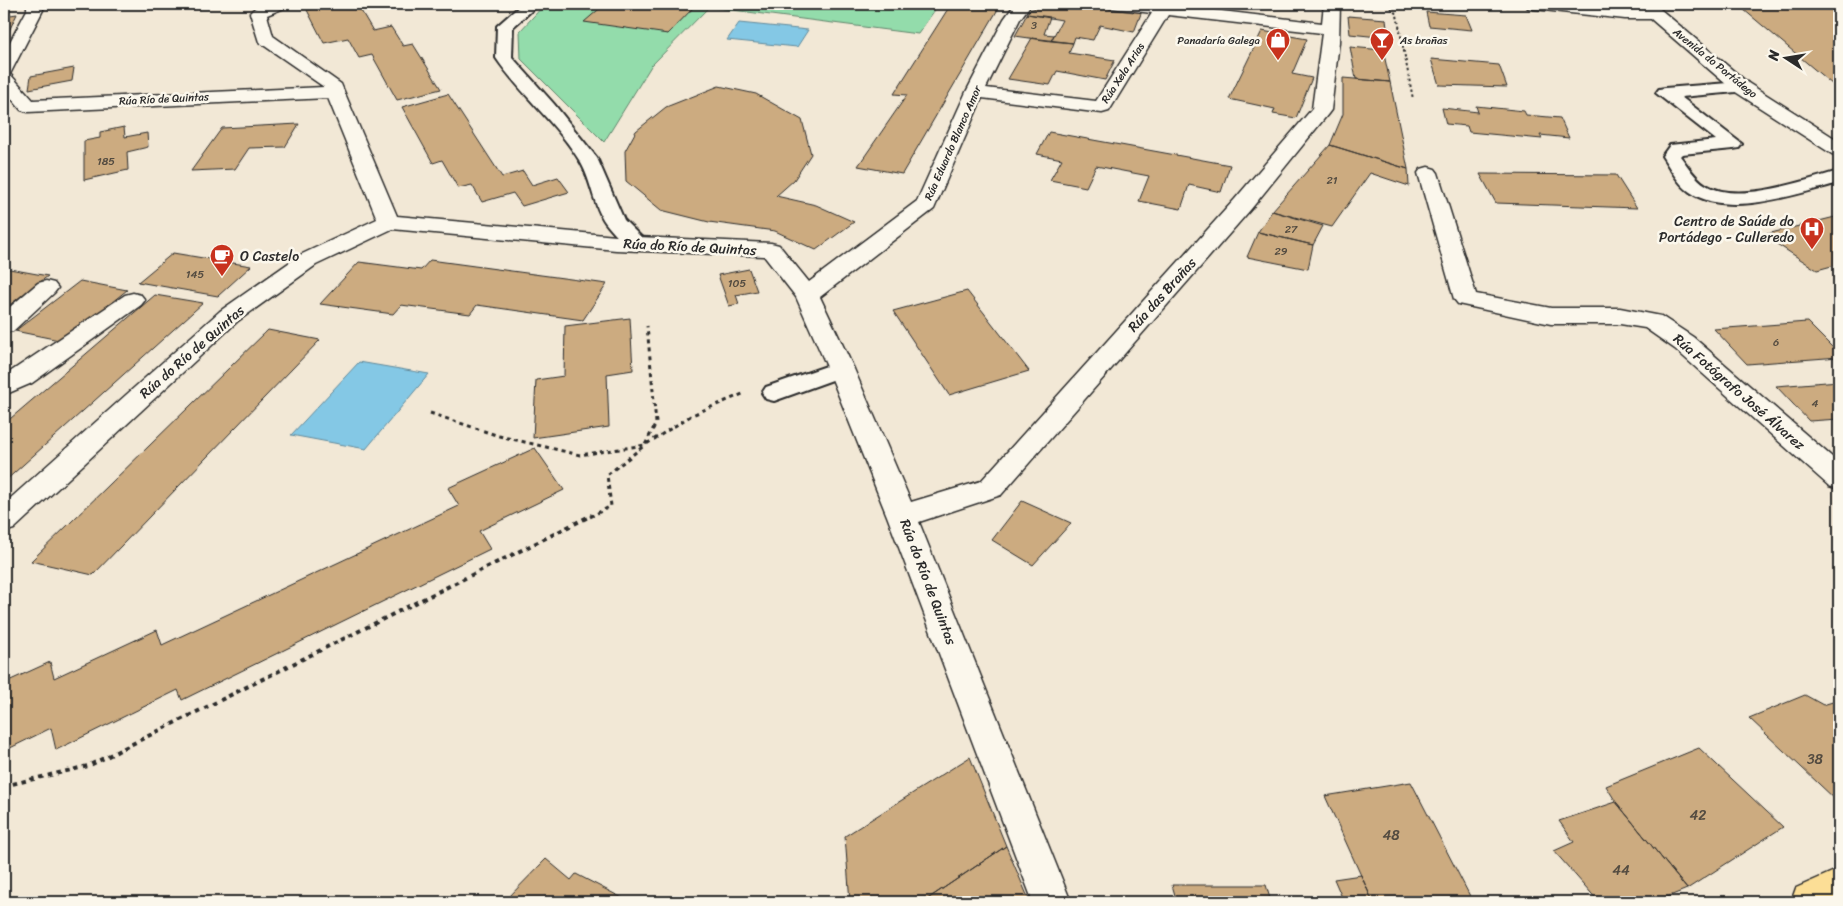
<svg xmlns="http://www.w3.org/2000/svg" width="1843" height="906" viewBox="0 0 1843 906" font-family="Sriracha,sans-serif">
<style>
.green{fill:#93dcab;stroke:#5f846b}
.water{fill:#84c8e5;stroke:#60899b}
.building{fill:#ccab80;stroke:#2b2b2b}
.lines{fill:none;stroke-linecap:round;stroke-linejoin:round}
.service-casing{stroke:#2b2b2b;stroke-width:4}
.minor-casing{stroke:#2b2b2b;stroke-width:3}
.trunk-casing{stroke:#2b2b2b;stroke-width:3}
.path-far2{stroke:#2b2b2b;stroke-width:2;stroke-dasharray:2.5 2.5;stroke-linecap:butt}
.path-far1{stroke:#2b2b2b;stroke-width:3;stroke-dasharray:4 4;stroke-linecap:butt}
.path{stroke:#2b2b2b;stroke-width:4;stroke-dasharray:4.5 4.5;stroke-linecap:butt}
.service{fill:#fbf7ec;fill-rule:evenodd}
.minor{fill:#fbf7ec;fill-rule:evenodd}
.trunk{fill:#fcde96;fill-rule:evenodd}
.labels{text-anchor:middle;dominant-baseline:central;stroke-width:5;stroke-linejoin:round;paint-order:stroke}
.number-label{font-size:11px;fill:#534b40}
.far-poi-label{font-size:11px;fill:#2b2b2b;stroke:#fbf7ec;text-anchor:end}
.far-street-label{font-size:11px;fill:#2b2b2b;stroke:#fbf7ec}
.poi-label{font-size:14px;fill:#2b2b2b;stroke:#fbf7ec;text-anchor:end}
.street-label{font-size:14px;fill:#2b2b2b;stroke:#fbf7ec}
.near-number-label{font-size:14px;fill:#534b40}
</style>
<rect width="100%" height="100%" fill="#f2e8d6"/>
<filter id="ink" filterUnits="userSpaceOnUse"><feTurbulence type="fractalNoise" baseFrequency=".02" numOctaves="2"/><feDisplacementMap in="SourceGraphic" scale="10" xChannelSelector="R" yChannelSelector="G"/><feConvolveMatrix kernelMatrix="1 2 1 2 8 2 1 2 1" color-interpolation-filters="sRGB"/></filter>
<g filter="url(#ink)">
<!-- green -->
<path class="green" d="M545 4H939L918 34 709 7 651 66 604 142 521 59 520 31Z"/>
<!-- water -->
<path class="water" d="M739 23 808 30 797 47 727 40Z
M359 362 429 374 366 449 291 435Z"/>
<!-- building -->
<path class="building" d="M335 4H357L373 31 391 27 403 46 413 44 441 89 397 100 372 55 359 58 348 38 324 43 307 10Z
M605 4 622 7 625 4H675L695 6 668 34 584 22Z
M951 4H1001L902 174 858 166 907 95 894 94Z
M1093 4 1142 11 1134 32 1100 25 1093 40 1075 37 1073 43 1051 41 1062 20 1027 14 1029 10 1047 5Z
M1737 4 1839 5V90Z
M1426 12 1466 15 1472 30 1429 26Z
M17 14 8 33 4 34V16Z
M1027 14 1050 17 1044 34 1054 35 1051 41 1015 36Z
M1348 16 1386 19 1388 38 1350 34Z
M1262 31 1307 39 1292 74 1312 78 1296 118 1273 114 1275 109 1229 99Z
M1032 38 1073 43 1069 53 1115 60 1105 80 1057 71 1050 85 1008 79Z
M1350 47 1383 50 1390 82 1356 79Z
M1431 59 1499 65 1507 87 1439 85Z
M74 68 72 81 29 89 31 76Z
M1343 78 1390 82 1408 169 1330 145 1343 114Z
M719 86 756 94 802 120 811 154 794 180 776 196 816 205 854 222 816 250 775 231 709 222 661 210 626 181 625 151 636 131 666 107Z
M448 94 502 177 523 171 532 185 558 177 569 192 522 206 513 193 482 202 472 185 458 188 442 160 433 163 402 107Z
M1476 106 1524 111 1526 115 1560 118 1569 138 1540 135 1542 139 1469 132 1467 126 1446 124 1442 108 1478 112Z
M299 124 285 147 249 148 235 169 191 171 222 128Z
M124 127 125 137 147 133 148 147 127 152 128 170 84 180V141L100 138V132Z
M1049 132 1181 156 1230 165 1221 192 1189 185 1181 209 1139 201 1149 176 1096 166 1086 187 1050 180 1062 159 1037 154Z
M1330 145 1408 169 1409 186 1370 173 1332 227 1272 211Z
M1480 174 1616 175 1637 208 1496 203Z
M1272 211 1323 226 1313 245 1258 232Z
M1839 216V264L1817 270 1763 235Z
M1258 232 1313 245 1308 269 1247 257Z
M173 253 251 266 218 296 138 282Z
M430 260 578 280 607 284 583 320 477 305 470 314 401 305 393 314 320 304 359 262 421 270Z
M4 268 48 276 4 309Z
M749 269 757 291 736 295 739 304 729 306 718 275Z
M80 281 127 290 64 341 15 331Z
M967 291 1029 371 949 395 893 311Z
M155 295 203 303 4 482V424Z
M630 318 633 370 607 374 609 427 533 438 536 380 564 376 565 326Z
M1807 322 1839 354V357L1747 364 1714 329Z
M268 330 320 340 93 575 31 561Z
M1839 381V419L1809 421 1776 386Z
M535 448 564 490 479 531 490 549 182 700 178 690 56 750 51 728 4 751V683L50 662 54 678 157 630 162 645 459 506 448 488Z
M1022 501 1071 523 1033 565 992 540Z
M1805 695 1823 705 1839 700V799L1836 800 1749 718Z
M1699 748 1783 827 1687 889 1616 802 1606 786Z
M970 757 1006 846 926 900 927 902H850L845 836Z
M1411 782 1473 902H1373L1325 796Z
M1616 802 1687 889 1655 902H1599L1554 851 1574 842 1559 821Z
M1006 846 1030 902H927L926 900Z
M546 859 571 880 576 874 630 902H504Z
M1361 875 1373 902H1344L1334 879Z
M1172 885H1266L1271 902H1177Z"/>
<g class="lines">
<defs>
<path id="service" d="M522 4H539L513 27 512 57 554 104 597 158 624 220 648 244 645 248C630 252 618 238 608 226 594 210 592 182 581 163 558 124 521 95 496 58L497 26Z
M1741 82 1747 83 1749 87 1747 91 1681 97 1742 144 1739 148 1733 149 1682 154 1680 156C1688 166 1695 179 1706 185 1738 205 1805 180 1839 171V183C1799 193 1728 219 1690 192 1678 184 1670 168 1662 156L1670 145 1716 140 1656 93 1659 89 1665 88Z
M841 361 849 364 853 369 849 374 774 401 766 399 762 393 766 387Z"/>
<path id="minor" d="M27 4H43V10L10 74 33 100 324 87 259 42 250 13C258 2 274 4 286 4L284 8 267 15 273 36 341 84 397 216 616 236 771 243 779 245 809 282 917 201 966 92 1004 19 1015 4H1031L1020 19 986 88 1096 101 1152 13 1110 8 1108 4H1163L1322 23 1324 4H1340L1339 42 1331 110 1328 114 1251 209 1001 495 919 522 1071 902H1033L887 516 828 369 796 297 764 256 616 250 392 229 316 265 238 321 14 529 4 532V504L220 311 300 255 377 219 328 98 28 112 21 110 4 89V53L27 10ZM1168 15 1322 33 1312 109 1235 199 981 481 911 502 854 369 820 297 934 209 982 98 1102 113 1109 111Z
M1526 4H1577L1640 9 1636 4H1654L1748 83 1839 141V156L1832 154 1734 91 1651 19H1625L1534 9 1528 8Z
M1428 167 1435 169 1438 173 1476 294 1551 308H1620L1661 316 1693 337 1839 463V489L1829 486 1675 349 1645 328 1620 324H1551L1458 304 1454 299 1418 173 1421 169Z
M46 281 54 283 58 288 54 293 13 331 4 333V312L38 283Z
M133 293 141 295 145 300 141 305 32 383 4 395V376L125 295Z"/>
<path id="trunk" d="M1839 869V902H1791L1796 888Z"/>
</defs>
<!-- service casing -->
<use href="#service" class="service-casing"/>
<!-- minor casing -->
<use href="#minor" class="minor-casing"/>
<!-- trunk casing -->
<use href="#trunk" class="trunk-casing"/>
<!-- path-far2 -->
<path class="path-far2" d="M1388 4 1397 15 1413 99"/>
<!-- path-far1 -->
<path class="path-far1" d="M430 413 499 436 580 455 645 445 692 415 745 393
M590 517 611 506 607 475 645 445 656 423 647 326"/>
<!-- path -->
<path class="path" d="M4 786 88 766 592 515"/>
<!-- service -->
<use href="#service" class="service"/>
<!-- minor -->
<use href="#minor" class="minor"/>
<!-- trunk -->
<use href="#trunk" class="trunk"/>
</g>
</g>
<!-- icons -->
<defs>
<symbol id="shop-pin" viewBox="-11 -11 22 30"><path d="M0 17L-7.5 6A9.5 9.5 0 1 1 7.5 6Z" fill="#c8321e" stroke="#fbf7ec"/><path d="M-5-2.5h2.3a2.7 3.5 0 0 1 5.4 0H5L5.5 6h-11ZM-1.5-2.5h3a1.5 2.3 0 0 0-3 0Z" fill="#fff"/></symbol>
<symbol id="bar-pin" viewBox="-11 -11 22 30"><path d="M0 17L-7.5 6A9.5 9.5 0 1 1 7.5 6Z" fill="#c8321e" stroke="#fbf7ec"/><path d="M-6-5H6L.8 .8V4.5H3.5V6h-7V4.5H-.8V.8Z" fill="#fff"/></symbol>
<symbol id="hospital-pin" viewBox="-11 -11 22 30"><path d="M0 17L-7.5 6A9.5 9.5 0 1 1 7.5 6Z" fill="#c8321e" stroke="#fbf7ec"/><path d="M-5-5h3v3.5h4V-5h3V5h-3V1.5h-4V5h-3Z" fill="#fff"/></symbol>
<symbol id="cafe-pin" viewBox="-11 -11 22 30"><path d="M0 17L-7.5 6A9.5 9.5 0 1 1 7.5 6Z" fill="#c8321e" stroke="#fbf7ec"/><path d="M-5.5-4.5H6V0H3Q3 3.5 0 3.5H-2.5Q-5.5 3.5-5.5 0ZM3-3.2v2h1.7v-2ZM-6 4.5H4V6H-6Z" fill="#fff"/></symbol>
</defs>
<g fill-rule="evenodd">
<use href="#shop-pin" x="1264" y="26" width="28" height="38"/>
<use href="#bar-pin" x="1368" y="26" width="28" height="38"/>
<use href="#hospital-pin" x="1798" y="215" width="28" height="38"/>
<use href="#cafe-pin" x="208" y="242" width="28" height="38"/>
</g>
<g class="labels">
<!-- number labels -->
<g class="number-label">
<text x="1034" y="25">3</text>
<text x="106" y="161">185</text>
<text x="1332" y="180">21</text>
<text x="1291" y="229">27</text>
<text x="1281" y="251">29</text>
<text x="195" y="274">145</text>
<text x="737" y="283">105</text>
<text x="1776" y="342">6</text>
<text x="1815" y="403">4</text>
</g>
<!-- far-poi labels -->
<g class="far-poi-label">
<text x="1260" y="40">Panadaría Galega</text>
<text x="1400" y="40" text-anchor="start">As brañas</text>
</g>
<!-- far-street labels -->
<g class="far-street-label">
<text transform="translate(1715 63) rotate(39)">Avenida do Portádego</text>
<text transform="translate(1123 73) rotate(-57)">Rúa Xela Arias</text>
<text transform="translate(164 99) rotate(-3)">Rúa Río de Quintas</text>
<text transform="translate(953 143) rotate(-66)">Rúa Eduardo Blanco Amor</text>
</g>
<!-- poi labels -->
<g class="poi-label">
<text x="1794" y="221">Centro de Saúde do<tspan x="1794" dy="16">Portádego - Culleredo</tspan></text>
<text x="240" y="256" text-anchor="start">O Castelo</text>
</g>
<!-- street labels -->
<g class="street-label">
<text transform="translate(690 247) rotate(3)">Rúa do Río de Quintas</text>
<text transform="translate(1162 295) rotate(-48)">Rúa das Brañas</text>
<text transform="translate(192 352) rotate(-41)">Rúa do Río de Quintas</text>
<text transform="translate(1739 392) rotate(41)">Rúa Fotógrafo José Álvarez</text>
<text transform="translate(928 582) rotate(69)">Rúa do Río de Quintas</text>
</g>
<!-- near-number labels -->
<g class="near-number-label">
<text x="1815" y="759">38</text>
<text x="1698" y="815">42</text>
<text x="1391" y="835">48</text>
<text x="1621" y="870">44</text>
</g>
</g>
<!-- margin -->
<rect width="1843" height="906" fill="none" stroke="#fbf7ec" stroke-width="20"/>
<rect x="10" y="10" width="1823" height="886" fill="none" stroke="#2b2b2b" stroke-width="2" filter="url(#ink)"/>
<!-- north arrow -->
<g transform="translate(1786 58) rotate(282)" stroke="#fbf7ec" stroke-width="4" paint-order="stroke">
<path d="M0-4L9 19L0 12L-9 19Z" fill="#2b2b2b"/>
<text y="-8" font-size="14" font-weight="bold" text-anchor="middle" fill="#2b2b2b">N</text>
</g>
</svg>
